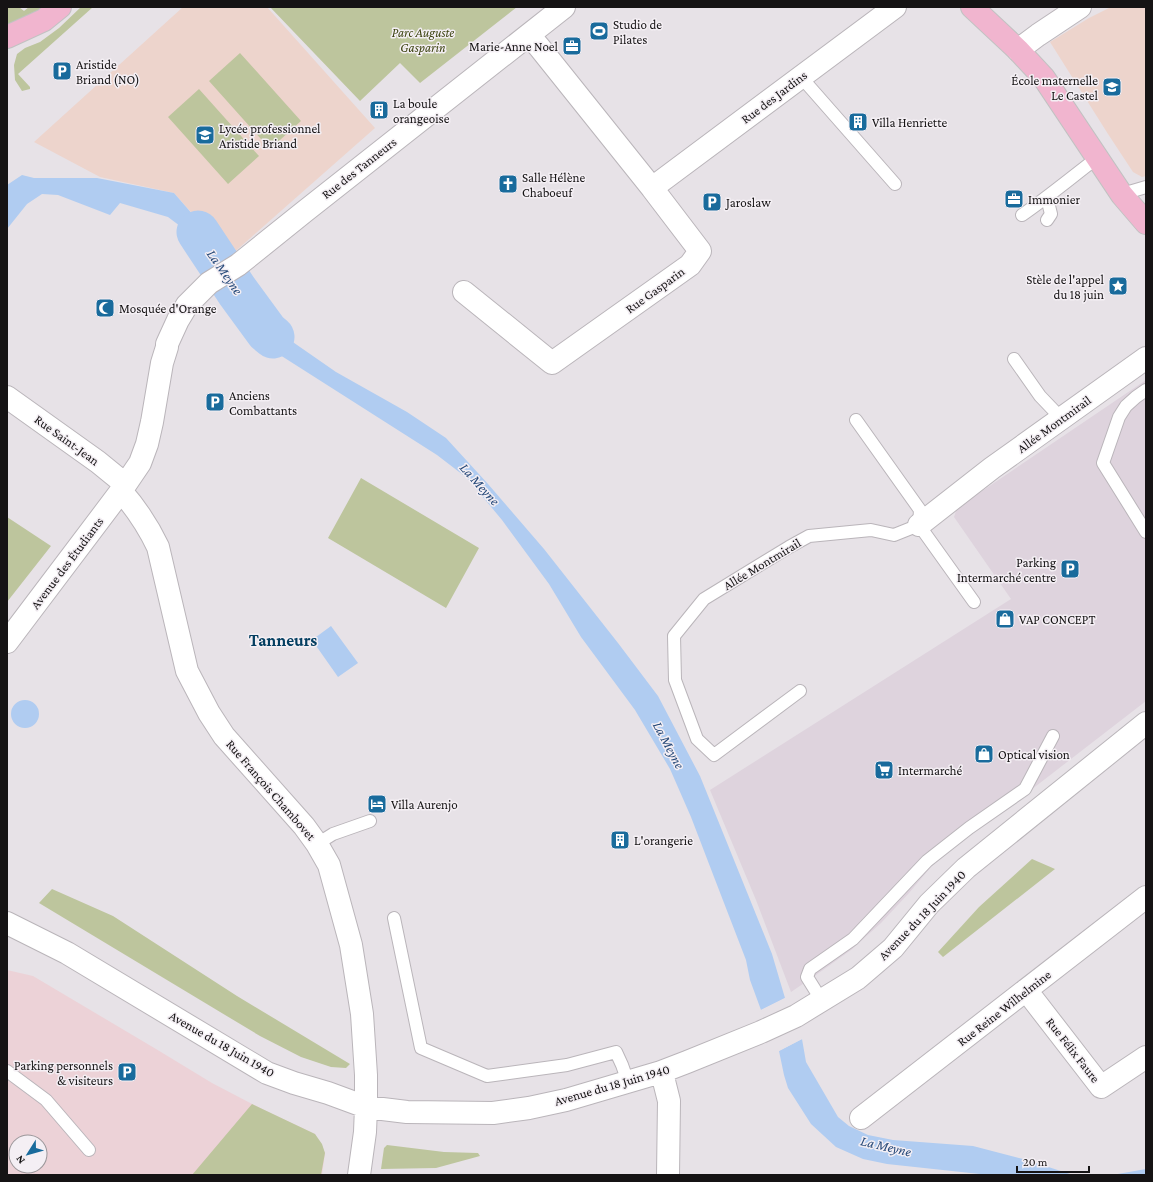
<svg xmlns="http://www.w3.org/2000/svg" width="1153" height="1182" viewBox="0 0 1153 1182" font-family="'Crimson Pro',serif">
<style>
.built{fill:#ded3dd}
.industrial{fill:#ecd2d7;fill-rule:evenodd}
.education{fill:#edd4cc}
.green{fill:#bdc59d}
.water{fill:#b0ccf1}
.pier{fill:#e7e2e7}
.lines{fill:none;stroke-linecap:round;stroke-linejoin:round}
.river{stroke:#b0ccf1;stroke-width:43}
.lane-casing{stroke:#bab5ba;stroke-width:14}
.street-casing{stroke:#bab5ba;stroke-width:24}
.primary-casing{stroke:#c2c2c2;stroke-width:24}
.lane{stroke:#fff;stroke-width:12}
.street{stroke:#fff;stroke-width:22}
.primary{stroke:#f1b5cf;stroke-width:22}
.labels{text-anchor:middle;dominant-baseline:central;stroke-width:3;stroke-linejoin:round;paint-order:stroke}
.poi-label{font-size:13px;fill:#151314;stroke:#f4eff4;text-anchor:start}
.park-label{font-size:13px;font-style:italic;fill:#3c4310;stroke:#f4eff4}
.street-label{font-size:13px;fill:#151314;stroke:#f4eff4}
.water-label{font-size:14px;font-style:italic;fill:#264979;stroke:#f4eff4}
.district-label{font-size:17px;font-weight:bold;fill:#053f61;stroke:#f4eff4}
</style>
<rect width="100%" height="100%" fill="#e7e2e7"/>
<!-- built -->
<path class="built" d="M1146 380V701L1005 810 967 836 931 867 909 893 881 923 851 950 816 975 791 992 756 900 710 790 1011 599 954 517 957 508Z"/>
<!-- industrial -->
<path class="industrial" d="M7 970 33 976 156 1049 212 1083 262 1109 315 1134 325 1153 322 1175H7ZM16 1142H40V1166H16Z"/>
<!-- education -->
<path class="education" d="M183 7H267L375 128 230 256 174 193 100 177 34 142Z
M1111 7H1146V176L1142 177 1133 172 1108 134 1050 42 1089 18Z"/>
<!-- green -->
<path class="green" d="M7 7H19L24 11 29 7H44L39 11 7 25Z
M81 7H93L18 74 30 87V89L22 91 15 80 14 65 17 54 25 48 40 42 59 28Z
M270 7H517L420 83 400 63 360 101Z
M240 53 301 121 270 149 209 81Z
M199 89 259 156 228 184 168 117Z
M361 478 479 548 446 608 328 538Z
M7 517 51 546 7 602Z
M1032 859 1055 869 943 957 938 952 979 907Z
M52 889 113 916 237 996 350 1064 346 1068 331 1067 301 1057 260 1036 39 903Z
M252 1104 315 1134 322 1144 325 1153 321 1175H192Z
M387 1145 444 1152 478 1153 480 1156 436 1168 381 1169 384 1148Z"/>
<!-- water -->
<path class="water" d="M22 175 34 178H97L174 193 214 239 227 259 211 269 184 229 168 217 120 203 110 215 58 195 42 194 27 204 7 229V185Z
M241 285 253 300 287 338 336 372 407 412 446 438 488 484 544 549 618 643 658 696 700 776 772 954 785 998 761 1010 750 980 746 960 714 877 691 817 670 769 635 710 581 637 549 584 502 520 467 478 437 455 280 355 252 330 238 313 226 297Z
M331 626 358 663 338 677 312 640Z
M11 714a14 14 0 1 1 28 0a14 14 0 1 1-28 0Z
M802 1039 806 1062 838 1117 849 1126 868 1135 893 1140 973 1146 1027 1160 1073 1175H989L887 1164 863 1159 836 1147 811 1124 788 1088 784 1075 779 1051Z
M1146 1169V1175H1112Z"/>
<!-- pier -->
<path class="pier" d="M787 997 786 1000 762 1012 759 1011Z
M801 1037 804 1038 777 1052 778 1049Z"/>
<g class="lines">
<!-- river -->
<path class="river" d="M198 232 237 291 267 332 273 337"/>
<defs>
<path id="lane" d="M801 77 895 184
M1122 195 1129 192 1146 187
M1047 198 1051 214 1047 220
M1022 215C1048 197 1072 177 1097 158
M1014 359 1040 396 1061 418
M1146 390 1136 397 1126 406 1119 417 1103 463 1146 532
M856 420 920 510 919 525 974 602
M800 691 714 755 697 739 675 680 674 636 704 599 789 547 809 536 871 530 894 535 919 525
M317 844 333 834 370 821
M394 918 421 1048 487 1076 567 1065 616 1052 622 1065 628 1082
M822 1001 807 977 810 969 853 939 927 861 969 828 1025 789 1053 736
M7 1071 46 1100 89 1150"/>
<path id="street" d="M1018 50 1038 35 1080 7
M652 188 895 7
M464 292 552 363 690 265 700 251 652 188 540 48 529 35
M7 397 98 462 125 484
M121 491C136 508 148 526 158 547L187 671 209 713 224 736 304 826 317 844 329 865 351 945 362 1014 366 1075V1107L365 1132 359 1175
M919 525 992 468 1146 358
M7 642 121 491 140 463 147 444 152 422 162 363 167 347V344L178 320 187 305 209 283 238 265 304 212 564 7
M7 923 67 953 267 1073 294 1083 328 1093 366 1107 407 1112 493 1113 529 1108 566 1100 661 1072 687 1062 761 1032 796 1016 858 978 893 948 929 904 966 868 1146 723
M1026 990 1101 1087 1146 1057
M661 1072 664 1081 669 1101 668 1175
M861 1118 1146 897"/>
<path id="primary" d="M972 7 1018 50 1044 78 1122 195 1146 223
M7 37 44 20 60 7"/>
</defs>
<!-- lane casing -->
<use href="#lane" class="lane-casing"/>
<!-- street casing -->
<use href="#street" class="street-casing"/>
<!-- primary casing -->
<use href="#primary" class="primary-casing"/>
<!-- lane -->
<use href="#lane" class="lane"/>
<!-- street -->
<use href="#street" class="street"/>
<!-- primary -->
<use href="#primary" class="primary"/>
</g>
<!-- icons -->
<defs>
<symbol id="stadium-square" viewBox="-11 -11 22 22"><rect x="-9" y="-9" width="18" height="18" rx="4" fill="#196b9c" stroke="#f4eff4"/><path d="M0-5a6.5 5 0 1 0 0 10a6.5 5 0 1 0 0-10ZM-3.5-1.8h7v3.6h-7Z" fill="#fff"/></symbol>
<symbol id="office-square" viewBox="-11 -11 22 22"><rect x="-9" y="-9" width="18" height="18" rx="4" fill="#196b9c" stroke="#f4eff4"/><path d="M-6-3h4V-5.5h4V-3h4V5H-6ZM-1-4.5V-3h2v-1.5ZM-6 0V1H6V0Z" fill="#fff"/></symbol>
<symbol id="parking-square" viewBox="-11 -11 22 22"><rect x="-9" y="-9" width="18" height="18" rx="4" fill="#196b9c" stroke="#f4eff4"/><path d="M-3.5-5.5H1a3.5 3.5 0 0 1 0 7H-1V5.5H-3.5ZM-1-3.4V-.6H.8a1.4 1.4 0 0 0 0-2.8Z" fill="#fff"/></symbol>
<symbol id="school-square" viewBox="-11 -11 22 22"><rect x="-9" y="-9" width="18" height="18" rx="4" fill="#196b9c" stroke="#f4eff4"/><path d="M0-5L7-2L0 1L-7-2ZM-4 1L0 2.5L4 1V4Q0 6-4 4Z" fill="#fff"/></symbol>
<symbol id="building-square" viewBox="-11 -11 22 22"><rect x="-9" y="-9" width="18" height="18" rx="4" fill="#196b9c" stroke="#f4eff4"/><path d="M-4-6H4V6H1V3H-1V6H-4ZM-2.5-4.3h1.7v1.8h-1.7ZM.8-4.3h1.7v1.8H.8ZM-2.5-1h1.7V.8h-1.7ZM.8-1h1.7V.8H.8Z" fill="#fff"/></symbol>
<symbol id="church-square" viewBox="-11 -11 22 22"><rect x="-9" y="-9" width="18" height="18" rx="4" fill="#196b9c" stroke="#f4eff4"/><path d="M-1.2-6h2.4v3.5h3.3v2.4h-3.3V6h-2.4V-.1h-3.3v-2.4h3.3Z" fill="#fff"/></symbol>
<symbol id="sight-square" viewBox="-11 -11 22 22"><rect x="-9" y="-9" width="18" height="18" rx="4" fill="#196b9c" stroke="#f4eff4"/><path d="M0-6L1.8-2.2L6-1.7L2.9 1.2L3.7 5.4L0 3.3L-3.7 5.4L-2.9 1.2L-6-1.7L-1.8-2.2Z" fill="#fff"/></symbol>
<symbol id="mosque-square" viewBox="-11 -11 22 22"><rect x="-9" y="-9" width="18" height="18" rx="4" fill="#196b9c" stroke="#f4eff4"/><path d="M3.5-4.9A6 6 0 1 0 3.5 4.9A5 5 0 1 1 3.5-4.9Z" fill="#fff"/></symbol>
<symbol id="shop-square" viewBox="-11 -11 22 22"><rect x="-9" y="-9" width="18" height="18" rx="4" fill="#196b9c" stroke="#f4eff4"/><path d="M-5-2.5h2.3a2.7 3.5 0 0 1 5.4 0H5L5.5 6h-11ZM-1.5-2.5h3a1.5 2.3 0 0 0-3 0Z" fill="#fff"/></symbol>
<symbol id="supermarket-square" viewBox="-11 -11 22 22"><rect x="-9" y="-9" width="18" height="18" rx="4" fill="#196b9c" stroke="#f4eff4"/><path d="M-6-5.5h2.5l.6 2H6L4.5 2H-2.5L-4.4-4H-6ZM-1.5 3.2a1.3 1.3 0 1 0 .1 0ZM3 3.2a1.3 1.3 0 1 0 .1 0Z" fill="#fff"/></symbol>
<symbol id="hotel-square" viewBox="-11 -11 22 22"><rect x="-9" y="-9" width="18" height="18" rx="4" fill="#196b9c" stroke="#f4eff4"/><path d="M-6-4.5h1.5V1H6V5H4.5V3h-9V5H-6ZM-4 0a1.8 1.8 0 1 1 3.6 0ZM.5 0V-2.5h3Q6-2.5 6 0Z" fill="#fff"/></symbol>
</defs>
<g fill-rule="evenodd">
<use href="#stadium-square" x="588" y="20" width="22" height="22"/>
<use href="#office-square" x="561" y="35" width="22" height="22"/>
<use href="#parking-square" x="51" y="60" width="22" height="22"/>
<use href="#school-square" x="1101" y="76" width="22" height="22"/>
<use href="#building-square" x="368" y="99" width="22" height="22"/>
<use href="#building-square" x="847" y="111" width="22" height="22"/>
<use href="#school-square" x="194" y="124" width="22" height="22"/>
<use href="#church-square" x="497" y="173" width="22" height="22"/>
<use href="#office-square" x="1003" y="188" width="22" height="22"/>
<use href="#parking-square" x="701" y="191" width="22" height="22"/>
<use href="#sight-square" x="1107" y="275" width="22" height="22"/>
<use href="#mosque-square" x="94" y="297" width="22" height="22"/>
<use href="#parking-square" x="204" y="391" width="22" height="22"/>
<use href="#parking-square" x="1059" y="558" width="22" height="22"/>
<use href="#shop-square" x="994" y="608" width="22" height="22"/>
<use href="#shop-square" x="973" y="743" width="22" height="22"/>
<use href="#supermarket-square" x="873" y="759" width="22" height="22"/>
<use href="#hotel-square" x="366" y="793" width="22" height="22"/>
<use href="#building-square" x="609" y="829" width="22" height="22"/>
<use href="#parking-square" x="116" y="1061" width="22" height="22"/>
</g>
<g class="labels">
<!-- poi labels -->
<g class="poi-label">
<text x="613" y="24">Studio de<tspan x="613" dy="15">Pilates</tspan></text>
<text x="558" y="46" text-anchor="end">Marie-Anne Noel</text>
<text x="76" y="64">Aristide<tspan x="76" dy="15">Briand (NO)</tspan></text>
<text x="1098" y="80" text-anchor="end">École maternelle<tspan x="1098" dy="15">Le Castel</tspan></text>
<text x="393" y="103">La boule<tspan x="393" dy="15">orangeoise</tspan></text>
<text x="872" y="122">Villa Henriette</text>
<text x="219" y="128">Lycée professionnel<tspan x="219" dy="15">Aristide Briand</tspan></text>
<text x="522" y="177">Salle Hélène<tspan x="522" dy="15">Chaboeuf</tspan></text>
<text x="1028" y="199">Immonier</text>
<text x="726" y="202">Jaroslaw</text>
<text x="1104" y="279" text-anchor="end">Stèle de l'appel<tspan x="1104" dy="15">du 18 juin</tspan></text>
<text x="119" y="308">Mosquée d'Orange</text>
<text x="229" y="395">Anciens<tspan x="229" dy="15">Combattants</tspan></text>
<text x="1056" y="562" text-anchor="end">Parking<tspan x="1056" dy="15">Intermarché centre</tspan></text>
<text x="1019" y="619">VAP CONCEPT</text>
<text x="998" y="754">Optical vision</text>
<text x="898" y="770">Intermarché</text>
<text x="391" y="804">Villa Aurenjo</text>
<text x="634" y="840">L'orangerie</text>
<text x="113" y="1065" text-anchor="end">Parking personnels<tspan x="113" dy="15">&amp; visiteurs</tspan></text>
</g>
<!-- park labels -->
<g class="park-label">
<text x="423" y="32">Parc Auguste<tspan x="423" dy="15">Gasparin</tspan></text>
</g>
<!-- street labels -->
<g class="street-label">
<text transform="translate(774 97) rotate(-37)">Rue des Jardins</text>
<text transform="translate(359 168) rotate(-38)">Rue des Tanneurs</text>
<text transform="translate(655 290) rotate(-36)">Rue Gasparin</text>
<text transform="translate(1054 424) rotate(-36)">Allée Montmirail</text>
<text transform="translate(67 440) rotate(36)">Rue Saint-Jean</text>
<text transform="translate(67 563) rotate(-53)">Avenue des Étudiants</text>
<text transform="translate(762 564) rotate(-31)">Allée Montmirail</text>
<text transform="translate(271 790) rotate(49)">Rue François Chambovet</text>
<text transform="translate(922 915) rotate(-46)">Avenue du 18 Juin 1940</text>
<text transform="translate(1004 1008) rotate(-38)">Rue Reine Wilhelmine</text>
<text transform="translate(222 1044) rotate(30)">Avenue du 18 Juin 1940</text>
<text transform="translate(1073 1050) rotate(52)">Rue Félix Faure</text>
<text transform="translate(612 1085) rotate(-16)">Avenue du 18 Juin 1940</text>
</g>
<!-- water labels -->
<g class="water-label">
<text transform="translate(225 272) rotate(55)">La Meyne</text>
<text transform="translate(480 484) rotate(48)">La Meyne</text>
<text transform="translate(669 745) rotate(62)">La Meyne</text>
<text transform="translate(886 1146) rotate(13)">La Meyne</text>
</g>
<!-- district labels -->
<g class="district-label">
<text x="283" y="640">Tanneurs</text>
</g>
</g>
<!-- border -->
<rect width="1153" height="1182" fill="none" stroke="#151314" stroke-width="16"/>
<!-- north arrow -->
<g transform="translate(28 1154) rotate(233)"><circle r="19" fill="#f4eff4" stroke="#9b979a"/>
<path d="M0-3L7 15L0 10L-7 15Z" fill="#196b9c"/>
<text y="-6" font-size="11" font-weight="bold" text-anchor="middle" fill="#151314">N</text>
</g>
<!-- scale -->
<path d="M1017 1166v6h72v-6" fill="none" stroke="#151314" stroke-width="2"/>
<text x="1023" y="1166" font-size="12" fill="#151314" stroke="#f4eff4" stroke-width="3" paint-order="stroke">20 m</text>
</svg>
